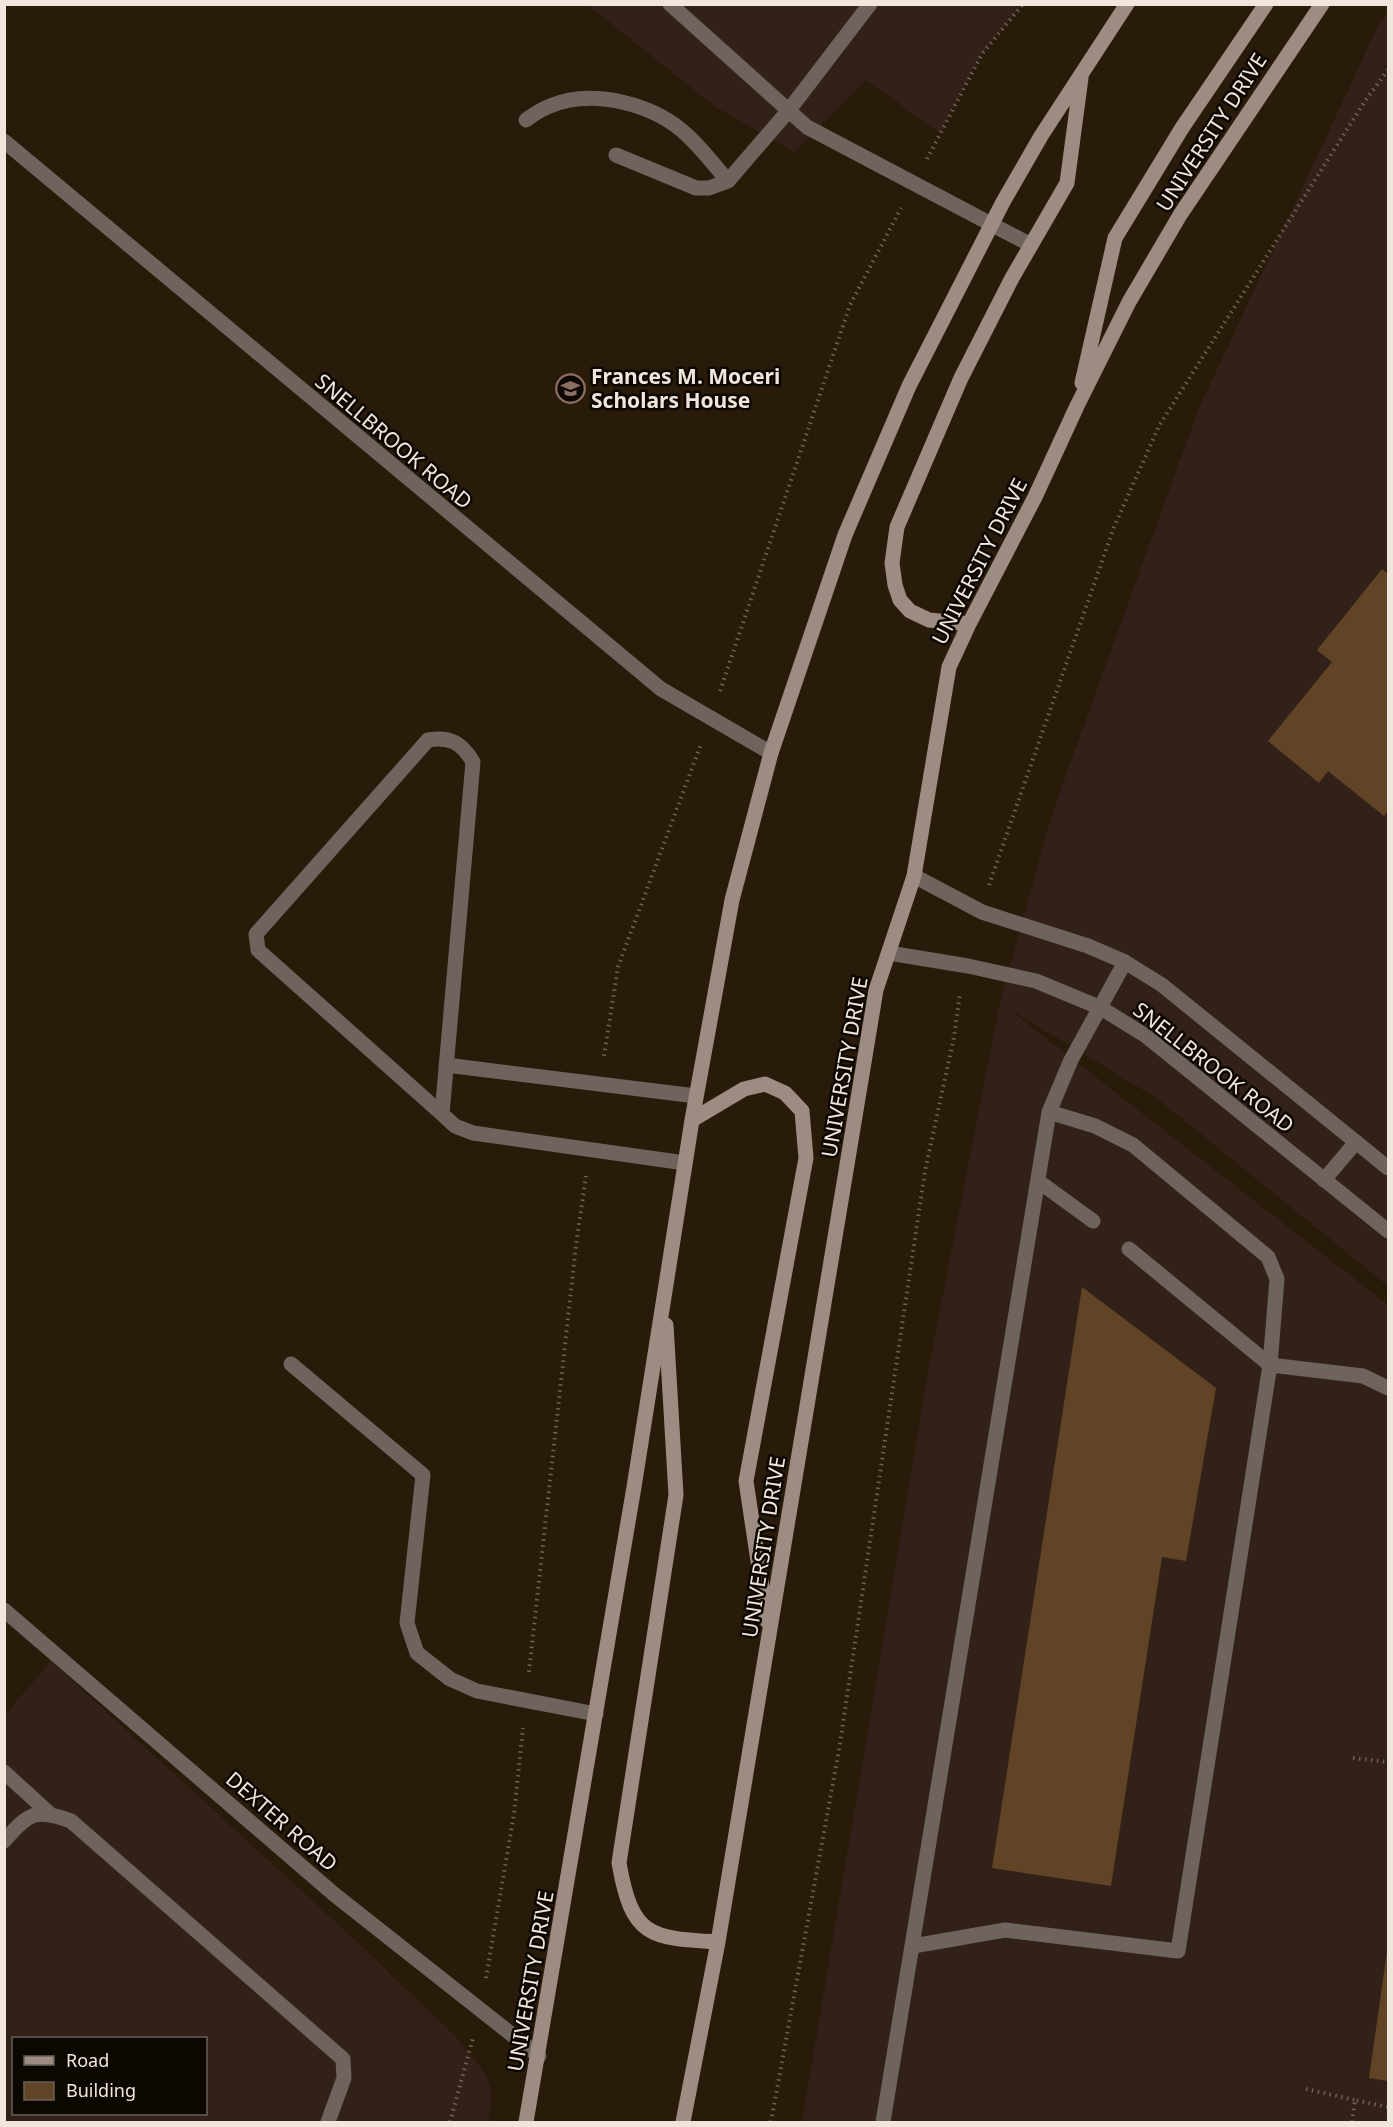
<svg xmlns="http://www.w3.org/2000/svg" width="1393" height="2127" viewBox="0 0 1393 2127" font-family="'Noto Sans',sans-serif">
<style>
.commercial{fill:#312118;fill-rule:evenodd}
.building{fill:#614425}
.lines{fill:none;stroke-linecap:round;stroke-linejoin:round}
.path{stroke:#706354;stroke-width:4;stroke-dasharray:1.5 4.5;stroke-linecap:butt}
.lane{stroke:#6e645d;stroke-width:15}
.street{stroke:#6e645d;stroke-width:15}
.secondary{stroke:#9d8c82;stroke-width:15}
.labels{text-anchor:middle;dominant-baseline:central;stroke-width:5;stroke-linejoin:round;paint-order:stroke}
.street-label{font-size:21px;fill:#f0e6db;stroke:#0d0702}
.poi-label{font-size:21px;font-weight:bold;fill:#f0e6db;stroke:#0d0702;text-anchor:start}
</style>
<rect width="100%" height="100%" fill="#291b09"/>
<!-- commercial -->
<path class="commercial" d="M588 5H1022L982 54 940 133 866 80 794 152 717 108Z
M1388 12V1286L1158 1099 1006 1007 1388 1305V2122H802L929 1366 1000 1002 1053 811 1199 408 1380 22Z
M51 1661 352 1937 457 2038 485 2073 491 2089 489 2122H5V1715ZM14 2038H206V2114H14Z"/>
<!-- building -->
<path class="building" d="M1382 569 1388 574V811L1384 816 1328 771 1319 783 1268 741 1332 662 1317 650Z
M1082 1287 1216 1388 1186 1561 1162 1557 1111 1886 992 1868Z
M1387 1951H1388V2081L1369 2078Z"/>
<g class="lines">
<!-- path -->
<path class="path" d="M927 159 982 54 1023 4
M720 691 850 305 901 208
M989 885 1114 527 1159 426 1365 101 1388 70
M604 1056 618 967 701 744
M529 1672 576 1245 586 1176
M1353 1758 1388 1762
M486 1978 514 1814 523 1728
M1306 2089 1355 2100
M450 2122 473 2038
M771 2122 839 1750 925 1171 954 1037 960 994
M1352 2122 1355 2100 1388 2107"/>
<!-- lane -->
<path class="lane" d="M670 4 807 127 1031 245
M526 120C533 115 541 109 550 106 593 88 655 104 688 136 702 149 715 166 728 181
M616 155 696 188H709L728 181 789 110 870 4
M446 1065 696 1096
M442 1114 473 762C462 743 450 736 428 740L256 934 258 950 442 1114 455 1126 473 1133 685 1163
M1324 1180 1356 1142
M1038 1181 1093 1221
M1129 1249 1270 1365 1363 1376 1388 1388
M291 1364 423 1475 407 1623 417 1653 450 1679 477 1691 596 1714
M4 1772 49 1813
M4 1841C29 1813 35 1808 71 1821L343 2059 344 2078 328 2122
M913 1946 1005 1930 1178 1951 1270 1365 1277 1279 1268 1257 1133 1145 1095 1126 1049 1112
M883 2122 1049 1112 1071 1060 1125 962"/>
<!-- street -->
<path class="street" d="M4 141 661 689 771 753
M914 876 982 912 1088 946 1125 962 1162 985 1388 1168
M889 953 968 966 1036 981 1101 1008 1146 1036 1388 1231
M4 1610 335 1895 539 2056"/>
<!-- secondary -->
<path class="secondary" d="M1082 383 1115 238 1182 128 1266 4
M969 624 929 620 910 611 900 600 895 585 892 563 897 527 961 378 1012 278 1067 183 1081 78
M692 1120 744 1089 765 1084 785 1093 802 1111 806 1158 746 1481 767 1621
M666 1325 676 1495 619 1863C632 1937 649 1938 718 1942
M526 2122 634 1487 692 1120 732 900 771 753 845 535 909 386 1003 202 1041 136 1127 4
M683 2122 718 1942 876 990 914 876 949 667 969 624 1035 497 1077 406 1129 302 1180 215 1322 4"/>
</g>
<!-- icons -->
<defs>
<symbol id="university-ring" viewBox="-11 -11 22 22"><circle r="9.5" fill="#0d0702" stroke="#8d6e63" stroke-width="1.5"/><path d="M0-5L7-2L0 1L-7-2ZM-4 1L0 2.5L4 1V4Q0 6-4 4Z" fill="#8d6e63"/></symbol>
</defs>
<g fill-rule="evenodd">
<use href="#university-ring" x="554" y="372" width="33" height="33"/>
</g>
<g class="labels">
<!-- street labels -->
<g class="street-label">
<text transform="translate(1211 132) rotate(-57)">UNIVERSITY DRIVE</text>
<text transform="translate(394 441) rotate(40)">SNELLBROOK ROAD</text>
<text transform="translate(979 561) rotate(-63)">UNIVERSITY DRIVE</text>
<text transform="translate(844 1067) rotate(-80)">UNIVERSITY DRIVE</text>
<text transform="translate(1214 1067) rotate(38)">SNELLBROOK ROAD</text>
<text transform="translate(763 1547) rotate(-81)">UNIVERSITY DRIVE</text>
<text transform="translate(282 1821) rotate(41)">DEXTER ROAD</text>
<text transform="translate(530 1981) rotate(-80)">UNIVERSITY DRIVE</text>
</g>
<!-- poi labels -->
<g class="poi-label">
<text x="591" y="376">Frances M. Moceri<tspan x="591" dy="24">Scholars House</tspan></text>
</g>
</g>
<!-- border -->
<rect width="1393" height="2127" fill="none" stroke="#f0e6db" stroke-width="12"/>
<!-- legend -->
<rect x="12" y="2037" width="195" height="78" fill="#0d0702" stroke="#686059" stroke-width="1.5"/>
<rect x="24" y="2056" width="30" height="9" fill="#9d8c82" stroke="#686059" stroke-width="1.5"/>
<text x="66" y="2067" font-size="18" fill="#f0e6db">Road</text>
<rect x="24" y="2082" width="30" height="18" fill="#614425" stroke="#686059" stroke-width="1.5"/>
<text x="66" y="2097" font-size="18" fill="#f0e6db">Building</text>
</svg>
